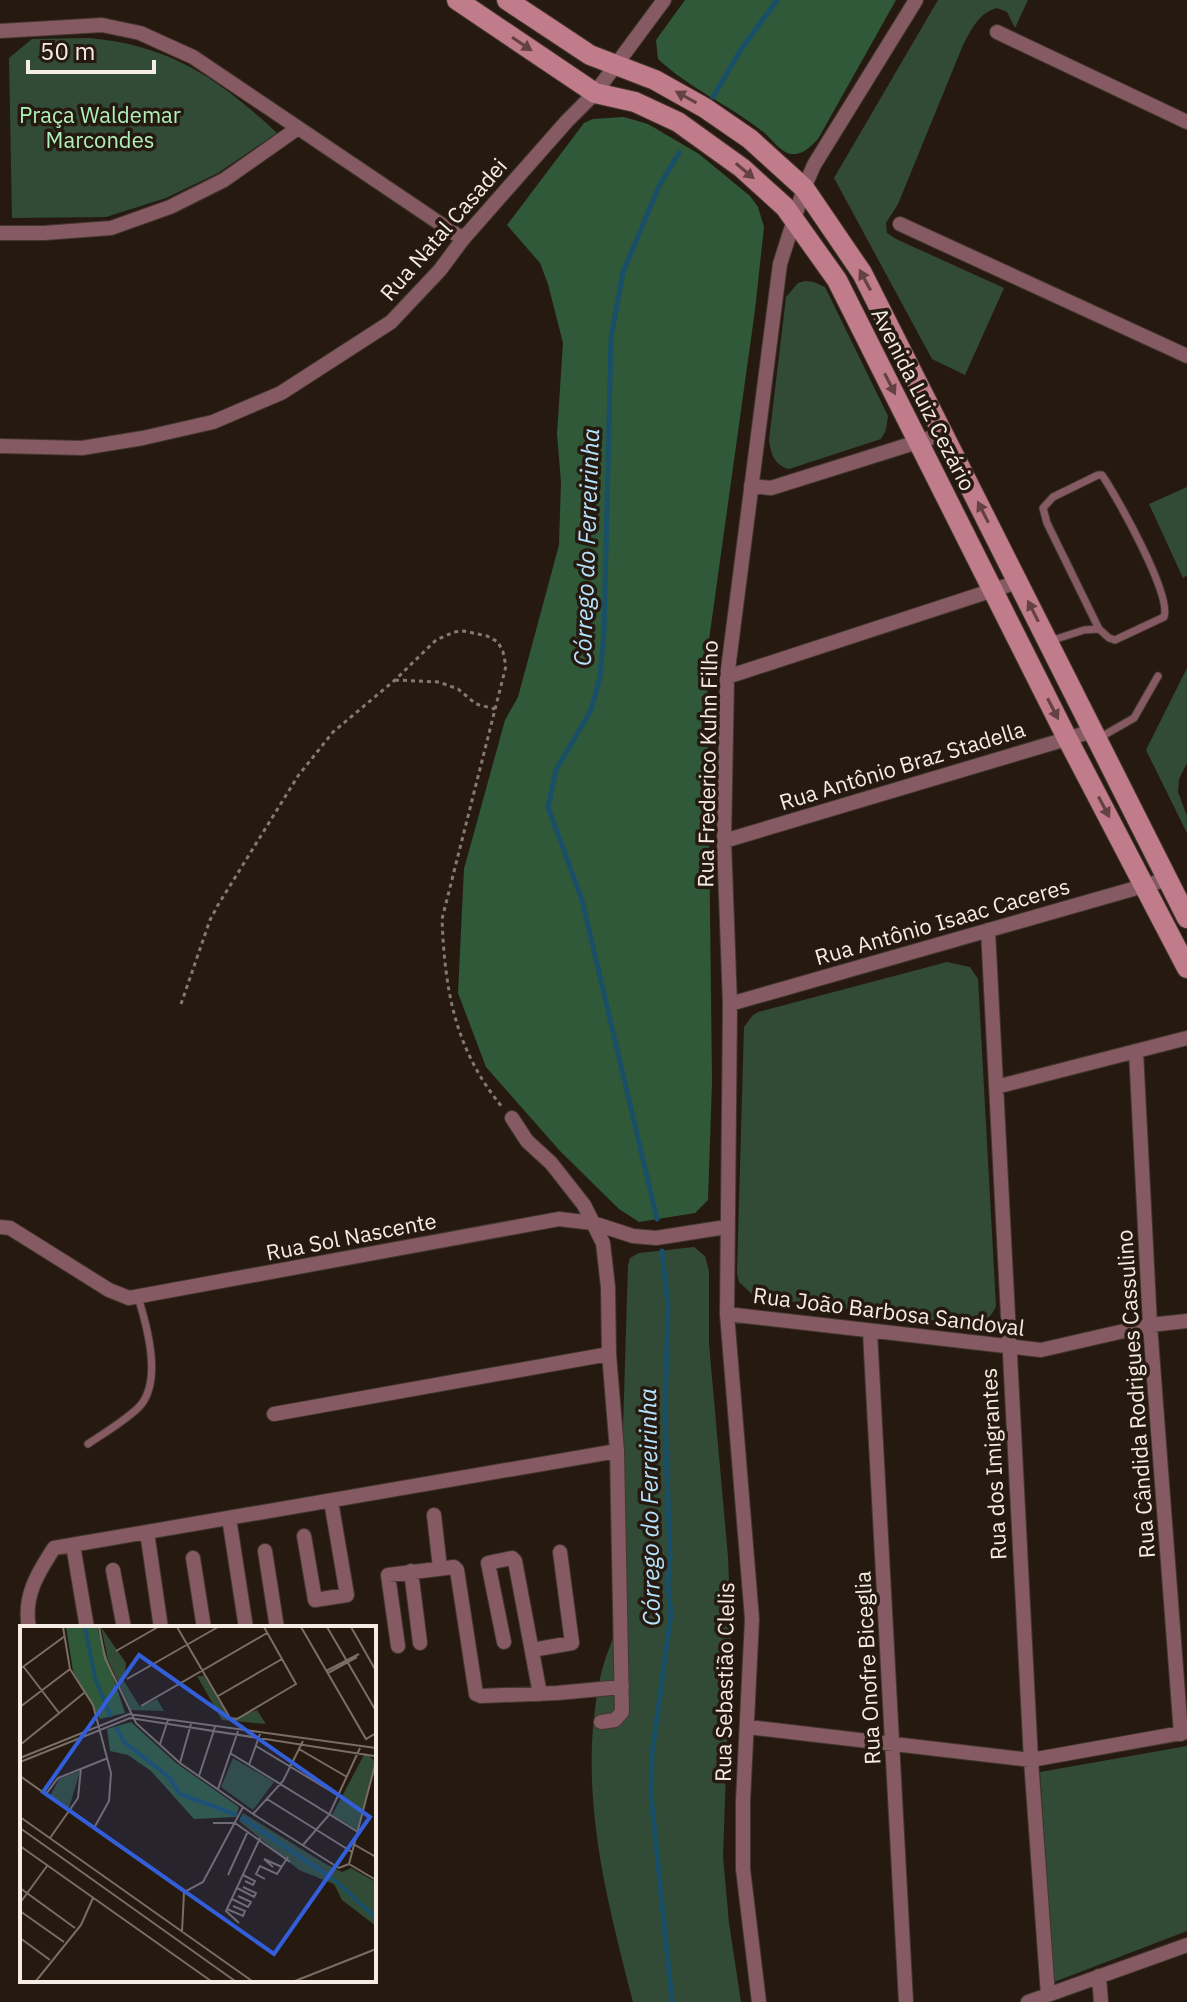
<svg xmlns="http://www.w3.org/2000/svg" width="1187" height="2002" viewBox="0 0 1187 2002" font-family="'IBM Plex Sans',sans-serif">
<style>
.green{fill:#324b37}
.forest{fill:#30593a}
.lines{fill:none;stroke-linecap:round;stroke-linejoin:round}
.stream{stroke:#1a4f68;stroke-width:5}
.lane-casing{stroke:#43372e;stroke-width:9}
.street-casing{stroke:#43372e;stroke-width:16}
.secondary-casing{stroke:#43372e;stroke-width:22}
.path{stroke:#857a72;stroke-width:3;stroke-dasharray:4 4;stroke-linecap:butt}
.lane{stroke:#855a63;stroke-width:7}
.street{stroke:#855a63;stroke-width:14}
.secondary{stroke:#c17c8c;stroke-width:20}
.oneway{fill:#644142}
.labels{text-anchor:middle;dominant-baseline:central;stroke-width:7;stroke-linejoin:round;paint-order:stroke}
.park-label{font-size:22px;fill:#aef1bb;stroke:#261a10}
.street-label{font-size:22px;fill:#f5ece6;stroke:#261a10}
.water-label{font-size:24px;font-style:italic;fill:#b6e3fe;stroke:#261a10}
.inset-river{fill:none;stroke:#1a4f68;stroke-width:4}
.inset-road{fill:none;stroke:#796e66;stroke-width:2}
.view{fill:#335ed9;fill-opacity:0.15;stroke:#335ed9;stroke-width:4}
.inset-edge{fill:none;stroke:#f5ece6;stroke-width:4}
</style>
<rect width="100%" height="100%" fill="#261a10"/>
<!-- green -->
<path class="green" d="M938 0H1028L1015 28 1007 12 997 8C978 13 972 29 963 45L898 204 886 223 887 233 896 239 1004 288 965 375 932 359 834 178Z
M89 38C170 45 219 79 277 133L218 173 166 198 106 217 12 218 9 58 32 39Z
M805 281 814 282 825 287 888 416 886 430 881 439 789 469C774 465 771 454 769 440L786 297 798 283Z
M1187 487V575L1183 578 1149 504Z
M1187 668V763L1179 779 1178 792 1187 816V833L1146 750Z
M947 962 970 967 978 979 996 1306C990 1320 983 1323 969 1325L755 1297 739 1282 737 1273 744 1027 752 1016 758 1012Z
M694 1247 705 1256 709 1271V1344L728 1557 731 1635 723 1856 729 1923 741 2002H633C606 1897 578 1792 599 1684 602 1664 611 1645 617 1626L628 1265 630 1258 639 1253Z
M1187 1746V1931L1054 1982 1040 1772Z"/>
<!-- forest -->
<path class="forest" d="M685 0H896L818 139C811 146 803 155 792 154 780 153 771 137 762 131 729 105 689 88 658 59L656 40Z
M624 117 648 124 699 154 750 196 758 207 764 227 755 310 707 654 712 1082 708 1200 695 1213 639 1222 619 1209 560 1151 486 1067 458 993 464 869 505 720 518 697 559 545 561 482 557 434 563 343 548 284 540 263 507 225 584 123 593 119Z"/>
<g class="lines">
<!-- stream -->
<path class="stream" d="M713 97 740 51 777 0
M657 1219 582 900 548 807 556 770 591 710 600 677 604 633 611 338 623 272 660 184 679 153
M662 1251 668 1305 665 1416 670 1557 668 1585 671 1614 652 1754 651 1795 672 2002"/>
<defs>
<path id="lane" d="M1050 641 1084 630 1099 629 1109 638 1115 640 1164 617C1172 595 1117 497 1102 475H1098L1053 497 1043 508 1047 523 1099 629
M1099 738 1134 718 1158 676
M88 1444C104 1433 125 1421 139 1407 163 1382 147 1326 138 1297"/>
<path id="street" d="M0 31 102 25 140 33 193 57 463 239
M997 32 1187 122
M900 224 1187 356
M0 233H44L111 228 170 207 224 180 298 128
M0 446 82 448 143 438 213 422 281 393 391 322 440 270 463 239 567 121 595 93 664 0
M751 486 771 488 943 434
M727 677 1018 582
M724 841 1093 731
M988 930 1031 1760 1048 1995
M730 1004 1168 879
M1136 1051 1150 1325 1181 1734
M996 1087 1187 1038
M512 1118 527 1141 551 1163 584 1205 603 1243 608 1287 609 1354 617 1451 622 1712 615 1720 601 1722
M0 1227 10 1228 109 1290 129 1298 559 1219 593 1223 633 1236 656 1238 726 1227
M727 1314 1041 1350 1150 1325 1187 1321
M870 1332 906 2002
M274 1414 609 1354
M434 1515 440 1568
M229 1518 246 1628
M147 1532 161 1628
M304 1536 315 1600 347 1595 331 1501
M73 1545 87 1628
M265 1551 277 1628
M193 1558 204 1628
M113 1570 124 1628
M411 1571 420 1643
M29 1628C23 1597 37 1574 54 1548L617 1451
M504 1642 488 1563 512 1558 515 1561 540 1694
M398 1646 388 1575 454 1567 457 1570 476 1694 481 1696 557 1693 622 1687
M532 1650 572 1643 560 1552
M748 1727 1031 1760 1187 1732
M1099 1976 1101 2002
M759 2002 743 1869V1801L752 1619 727 1314 730 1004 724 841 727 677 780 264 804 188 814 165 916 0
M1028 2002 1187 1945"/>
<path id="secondary" d="M457 0 595 93 635 102 678 122 742 168 785 207 837 280 1067 738 1187 968
M507 0 590 55 655 80 705 108 750 139 804 188 862 273 1187 918"/>
</defs>
<!-- lane casing -->
<use href="#lane" class="lane-casing"/>
<!-- street casing -->
<use href="#street" class="street-casing"/>
<!-- secondary casing -->
<use href="#secondary" class="secondary-casing"/>
<!-- path -->
<path class="path" d="M395 680 439 682 458 689 476 704 495 709
M181 1004 210 920 218 905 298 776 333 732 395 680 436 640 454 632 464 631 487 636 498 642 503 652 506 666 442 919C445 992 455 1050 503 1108"/>
<!-- lane -->
<use href="#lane" class="lane"/>
<!-- street -->
<use href="#street" class="street"/>
<!-- secondary -->
<use href="#secondary" class="secondary"/>
</g>
<!-- one-way arrows -->
<defs><path id="oneway-solid" d="M-6-.8H1V-3.2L6.5 0L1 3.2V.8H-6Z" transform="scale(2)"/></defs>
<g class="oneway">
<use href="#oneway-solid" transform="translate(522 44) rotate(34)"/>
<use href="#oneway-solid" transform="translate(686 97) rotate(-151)"/>
<use href="#oneway-solid" transform="translate(745 171) rotate(40)"/>
<use href="#oneway-solid" transform="translate(865 280) rotate(-118)"/>
<use href="#oneway-solid" transform="translate(890 384) rotate(63)"/>
<use href="#oneway-solid" transform="translate(983 512) rotate(-117)"/>
<use href="#oneway-solid" transform="translate(1033 611) rotate(-117)"/>
<use href="#oneway-solid" transform="translate(1053 709) rotate(63)"/>
<use href="#oneway-solid" transform="translate(1104 807) rotate(62)"/>
</g>
<g class="labels">
<!-- park labels -->
<g class="park-label">
<text x="100" y="114">Praça Waldemar<tspan x="100" dy="25">Marcondes</tspan></text>
</g>
<!-- street labels -->
<g class="street-label">
<text transform="translate(443 229) rotate(-49)">Rua Natal Casadei</text>
<text transform="translate(924 399) rotate(63)">Avenida Luiz Cezário</text>
<text transform="translate(707 764) rotate(-89)">Rua Frederico Kuhn Filho</text>
<text transform="translate(902 765) rotate(-17)">Rua Antônio Braz Stadella</text>
<text transform="translate(942 921) rotate(-16)">Rua Antônio Isaac Caceres</text>
<text transform="translate(351 1236) rotate(-11)">Rua Sol Nascente</text>
<text transform="translate(889 1311) rotate(7)">Rua João Barbosa Sandoval</text>
<text transform="translate(1135 1394) rotate(-94)">Rua Cândida Rodrigues Cassulino</text>
<text transform="translate(993 1464) rotate(-93)">Rua dos Imigrantes</text>
<text transform="translate(867 1668) rotate(-93)">Rua Onofre Biceglia</text>
<text transform="translate(724 1682) rotate(-89)">Rua Sebastião Clelis</text>
</g>
<!-- water labels -->
<g class="water-label">
<text transform="translate(586 547) rotate(-88)">Córrego do Ferreirinha</text>
<text transform="translate(649 1507) rotate(-91)">Córrego do Ferreirinha</text>
</g>
</g>
<!-- overview -->
<g transform="translate(20 1626)">
<rect width="356" height="356" fill="#261a10"/>
<path d="M81 1 106 37 104 55 120 81 137 73 144 85 111 84 88 34ZM177 50H184L210 94 237 84 246 98 202 94ZM345 127 355 135 337 204 312 189ZM213 132 254 156 233 184 201 161ZM60 145 49 182 30 170 39 153ZM223 187 304 237 322 246 331 242 356 256V300L322 274 314 258 279 244 219 195Z" fill="#324b37"/>
<path d="M46 1H77L105 87 80 93 53 45ZM111 96 156 137 219 181 216 191 174 193 131 145 108 129 90 125 87 103Z" fill="#30593a"/>
<path class="inset-river" d="M65 1 75 52 91 91M96 101 104 116 149 151 160 168 217 189M221 191 316 255 356 292"/>
<path class="inset-road" d="M43 1 50 43 73 79 91 147 89 175 74 202M79 1 85 32 116 97 160 137 233 188 319 242 329 238M157 1 210 92 217 93 276 58 244 1M281 1 346 113 356 107M307 1 356 85M331 1 356 45M96 25 138 1M3 40 39 87M0 43 45 10M306 45 339 28M308 47 337 31M107 53 198 1M198 70 262 33M121 80 247 7M0 81 50 43M140 118 148 94M0 119 64 67M236 120 319 170M279 123 327 151M210 127 338 206M0 132 109 88 356 122M0 136 110 92 354 130M160 137 171 98M229 139 240 108M0 150 164 266M179 150 195 101M198 163 218 105M26 168 38 152 88 132M247 173 332 226M233 188 263 155 283 115M0 191 232 355M193 197H215L270 236M0 202 215 355M30 212 58 172 61 142M283 219 309 189 340 122M335 219 356 231M0 220 191 355M329 238 356 135M329 238 356 254M253 241 244 233 262 241M208 249 228 205M223 249 235 255 233 259 225 255M245 253 236 248 240 240 257 248 268 231M0 262 55 302M217 262 234 271 236 267 223 261M212 273 228 281 231 276 218 270M0 277 27 240M207 283 223 290 225 285 213 280M0 285 44 316M219 297 206 285 240 212M162 306 164 266 183 256 223 181M0 312 30 334M16 355 61 299 73 272M275 355 356 323"/>
<path class="view" d="M119 29 350 191 254 328 23 166Z"/>
<rect width="356" height="356" class="inset-edge"/>
</g>
<!-- scale -->
<path d="M28 60v12h126v-12" fill="none" stroke="#f5ece6" stroke-width="4"/>
<text x="40" y="60" font-size="24" fill="#f5ece6" stroke="#261a10" stroke-width="6" paint-order="stroke">50 m</text>
</svg>
